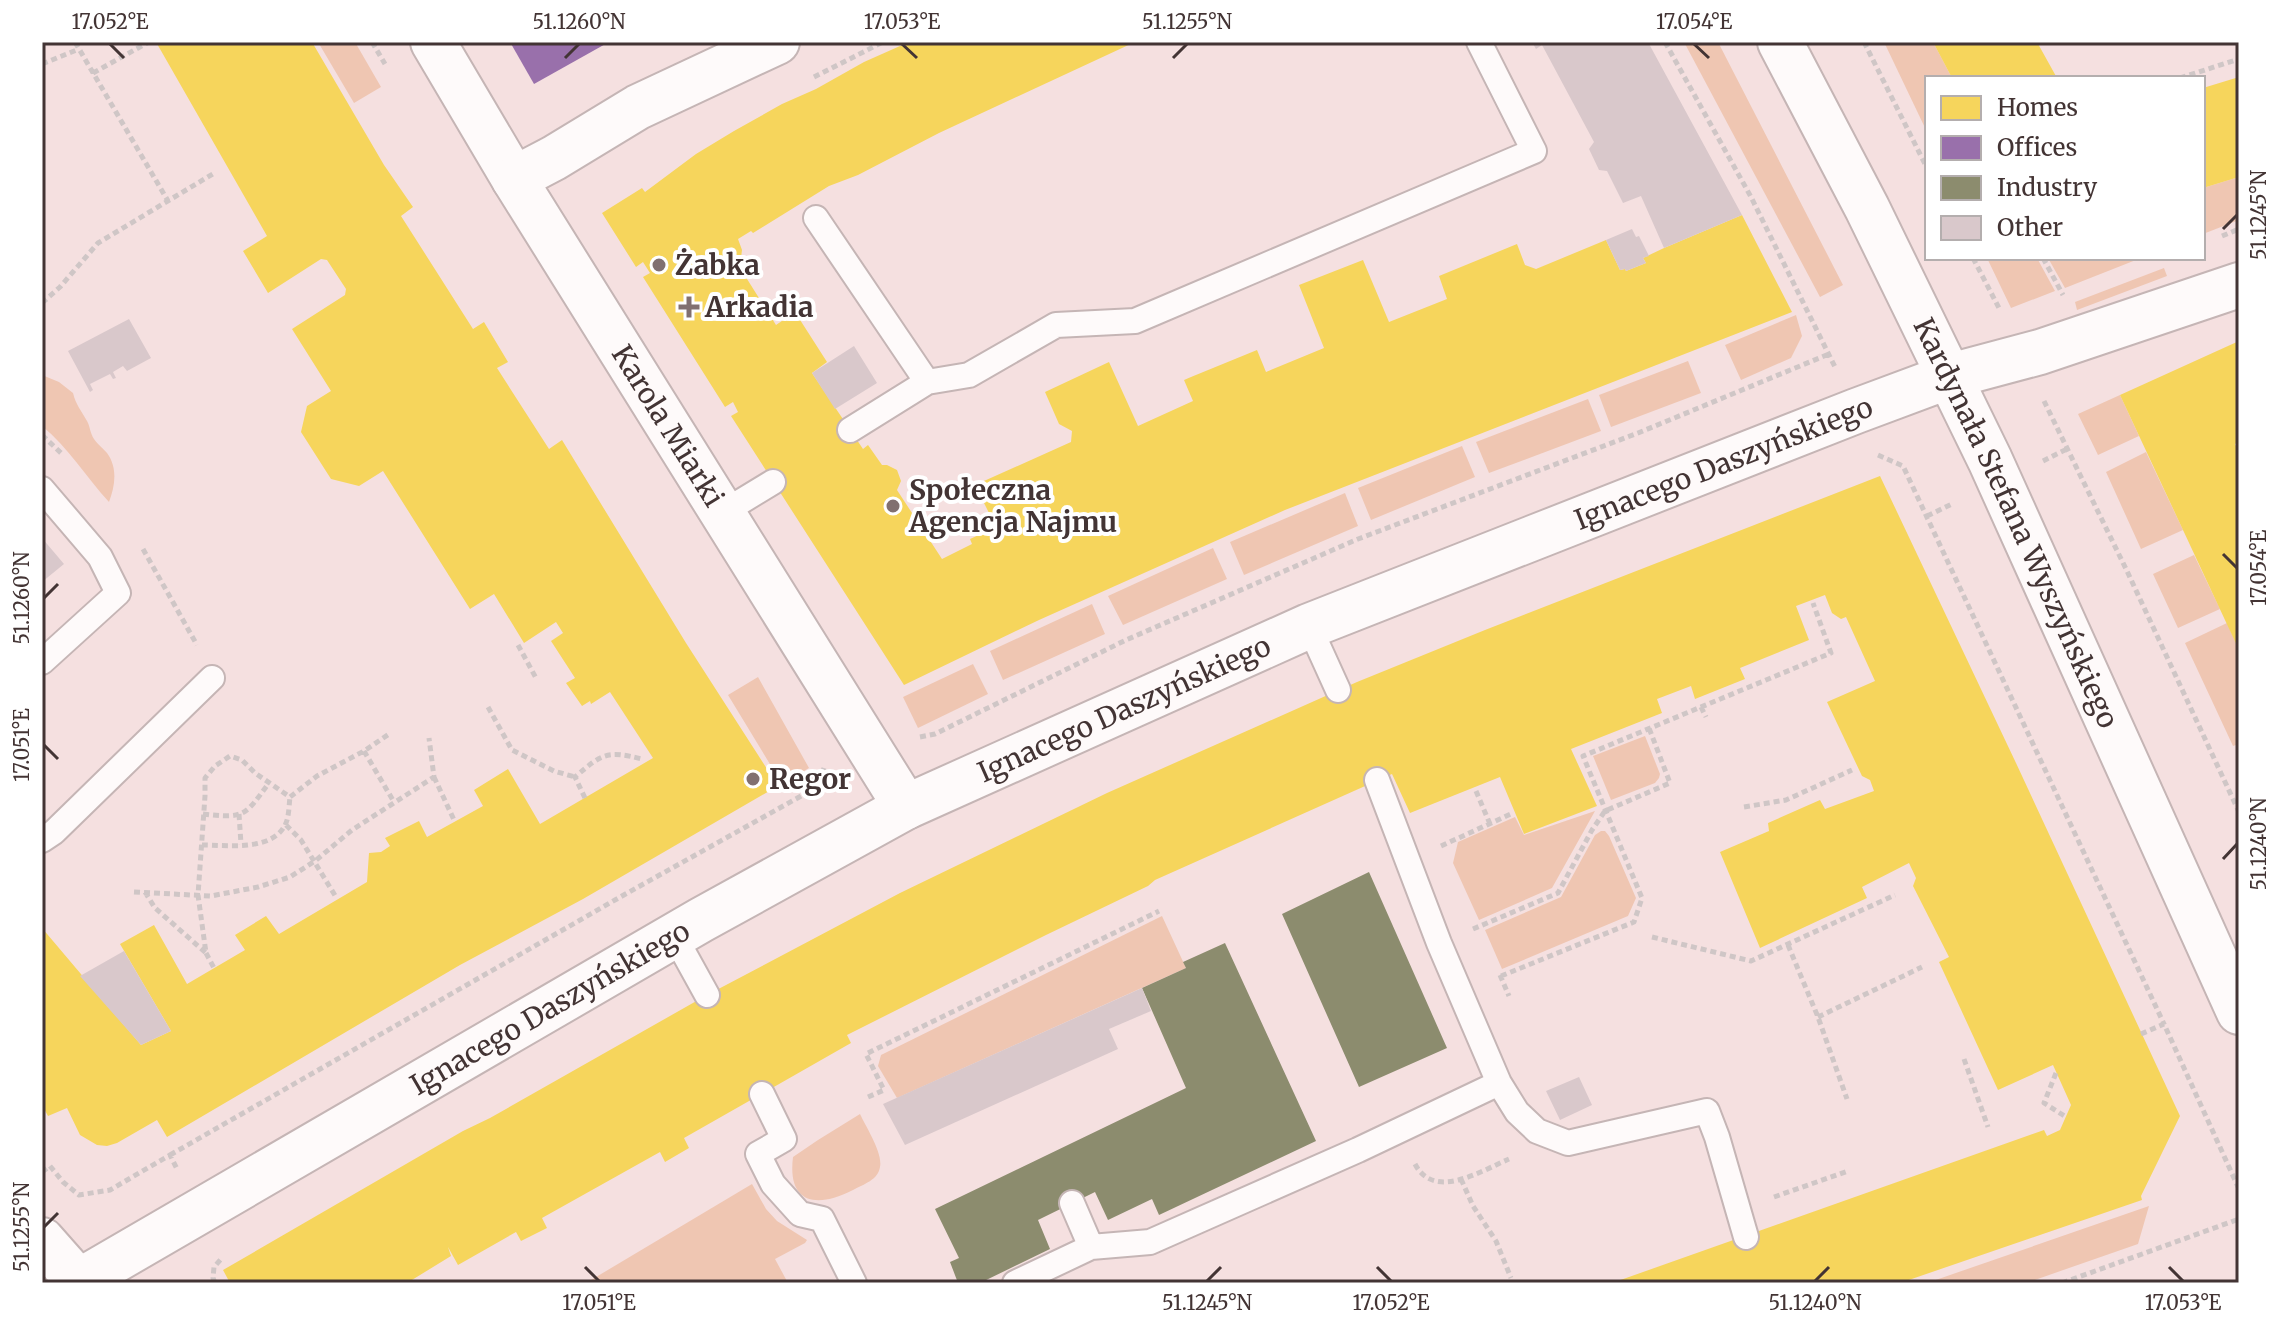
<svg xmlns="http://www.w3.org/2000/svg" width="2281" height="1325" viewBox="0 0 2281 1325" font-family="Merriweather,serif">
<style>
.green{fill:#efc6b2}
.homes{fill:#f6d55c}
.offices{fill:#9970ab}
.industry{fill:#8c8c6e}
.building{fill:#d9c8cb}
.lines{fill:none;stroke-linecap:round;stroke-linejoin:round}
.service-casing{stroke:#c5b5b5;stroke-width:28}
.minor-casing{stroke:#c5b5b5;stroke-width:48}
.secondary-casing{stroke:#c5b5b5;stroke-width:48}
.path{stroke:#cfc6c6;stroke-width:5;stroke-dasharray:6 4;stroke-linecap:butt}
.service{stroke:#fefafa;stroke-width:24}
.minor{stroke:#fefafa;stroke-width:44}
.secondary{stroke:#fefafa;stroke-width:44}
.ticks{fill:none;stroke:#433434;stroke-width:3}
.poi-dot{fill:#817070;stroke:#fff;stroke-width:3}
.labels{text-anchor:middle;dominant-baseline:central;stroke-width:8;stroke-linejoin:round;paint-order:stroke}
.poi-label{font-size:28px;font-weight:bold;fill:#433434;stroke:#fff;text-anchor:start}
.street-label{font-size:28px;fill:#433434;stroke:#fff}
.neatline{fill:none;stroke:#433434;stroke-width:3}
.ticks-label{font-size:20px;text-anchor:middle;fill:#433434}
</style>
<rect width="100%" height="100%" fill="#f5e0e0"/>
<!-- green -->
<path class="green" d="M318 42H355L381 87 354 103Z
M1684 42H1718L1843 285 1820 297Z
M1884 42H1933L1952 78H1927V132Z
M2239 177V220L2203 234V188Z
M1987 258H2037L2055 291 2011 308Z
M2048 258H2141L2065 288Z
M2164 268 2167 276 2077 310 2075 302Z
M1796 315 1802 336 1791 358 1741 380 1725 345Z
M1688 361 1701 393 1611 427 1599 395Z
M42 375 59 382 73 393C76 405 81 410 87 421 90 426 90 433 94 439 97 444 103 448 107 453 118 468 115 486 109 502 86 477 68 447 42 426Z
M2120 395 2139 436 2098 455 2078 414Z
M1588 399 1601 431 1489 473 1476 442Z
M1462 446 1475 477 1371 520 1358 488Z
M2146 452 2183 530 2141 549 2106 472Z
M1345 493 1358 526 1244 575 1230 542Z
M1213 548 1227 579 1123 625 1108 596Z
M2194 555 2220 609 2178 628 2153 574Z
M1092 604 1105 634 1003 680 990 651Z
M2227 623 2239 650V744L2233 746 2185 643Z
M973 664 988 694 918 728 903 697Z
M758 677 809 768 782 784 728 695Z
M1645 736 1660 774 1659 778 1655 783 1611 800 1593 756Z
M1595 811 1552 888 1479 920 1453 863 1458 842 1515 817 1524 835Z
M1601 831H1605L1609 836 1636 898 1628 916 1502 969 1485 930 1561 897 1595 835Z
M1162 916 1186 968 897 1098 878 1066 881 1055Z
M860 1114C866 1127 883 1153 880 1167 878 1180 864 1184 853 1190 818 1208 787 1205 793 1157L818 1140Z
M752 1184 766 1209 777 1221 807 1240 805 1243 775 1259 788 1283H586Z
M2149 1206 2138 1244 2026 1283H1927Z"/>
<!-- homes -->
<path class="homes" d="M156 42H312L384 165 413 207 401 216 473 329 484 322 508 362 497 368 549 449 562 440 686 643 778 786 583 899 460 965 167 1137 157 1120 117 1143 107 1146 97 1145 80 1135 67 1108 48 1116 42 1105V928L141 1045 171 1031 120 944 154 925 187 984 245 950 235 935 266 916 279 934 367 882 369 853 381 852 390 846 385 838 419 821 427 837 483 806 474 790 508 769 540 824 653 758 610 692 591 704 590 701 582 706 566 683 575 678 551 641 563 633 556 622 524 643 494 594 470 609 383 471 359 486 331 479 301 432 307 406 331 391 292 329 345 295 346 289 327 260 321 259 268 293 243 251 267 236Z
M909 42H1135L939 133 858 175 829 186 753 233 751 231 738 239 742 250 741 258 737 263 776 325 795 312 827 362 812 373 863 449 868 445 882 465H887L897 470 901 481 897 490 942 559 972 544 970 539 996 527 975 485 1071 442 1072 431 1059 424 1045 392 1109 362 1138 426 1193 401 1184 380 1191 377 1257 350 1266 372 1324 348 1299 285 1363 260 1389 322 1447 299 1439 276 1517 244 1525 265 1536 269 1606 240 1620 270 1625 269 1626 271 1646 263 1643 258 1664 248 1742 215 1792 312 1285 510 1039 620 904 685 731 416 738 412 733 402 725 407 643 277 650 273 643 262 636 267 602 213 642 188 645 192 696 154 734 131 782 104 816 89 864 62Z
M1933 42H2037L2057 78H1952Z
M2239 77V177L2203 188V88Z
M2239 341V442L2235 444 2239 452V650L2120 395Z
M1880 476 2016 763 2180 1116 2141 1196 2142 1200 1900 1283H1612L2044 1130 2047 1136 2060 1130 2071 1105 2053 1065 1998 1090 1939 962 1949 957 1913 886 1916 878 1909 863 1862 887 1867 898 1760 948 1720 852 1769 831 1768 823 1820 800 1825 809 1874 791 1870 780 1862 776 1827 702 1875 681 1846 617 1841 619 1832 613 1825 595 1796 606 1809 640 1740 668 1745 679 1695 699 1691 686 1657 699 1662 713 1571 749 1597 806 1524 834 1500 777 1410 813 1392 774 1155 880 1148 886 1046 935 847 1035 851 1043 684 1138 689 1148 665 1162 660 1152 542 1218 547 1228 521 1241 516 1232 458 1265 448 1247 451 1256 407 1283H230L223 1270 463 1131 490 1118 707 995 900 893 1107 793 1357 682 1485 630Z"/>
<!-- offices -->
<path class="offices" d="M510 42H609L534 84Z"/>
<!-- industry -->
<path class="industry" d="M1369 872 1447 1048 1359 1087 1282 914Z
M1225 943 1316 1141 1159 1215 1152 1199 1108 1220 1095 1192 1038 1220 1050 1249 980 1283H958L950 1262 959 1258 935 1209 1186 1088 1142 988 1186 968 1183 962Z"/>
<!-- building -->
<path class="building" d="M1532 42H1648L1742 215 1664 248 1641 196 1623 203 1607 171 1599 170 1589 149 1594 142 1542 45 1536 49Z
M1632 229 1636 237 1639 236 1649 256 1643 258 1646 263 1626 271 1625 269 1620 270 1606 240Z
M129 319 151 358 127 371 123 366 113 372 116 378 113 379 110 374 90 384 93 390 90 392 68 351Z
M854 346 877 383 835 409 812 373Z
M42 538 64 564 42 582Z
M124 951 171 1031 141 1045 80 976Z
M1142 988 1151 1011 1109 1029 1118 1049 905 1145 883 1104Z
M1579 1077 1592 1105 1560 1120 1546 1091Z"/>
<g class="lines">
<defs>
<path id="service" d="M816 218 927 382
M850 430 927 382 969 375 1056 325 1135 321 1534 151 1479 42
M42 489 100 557 118 593 42 662
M722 513 773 482
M1309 626 1338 690
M1377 780 1439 943 1499 1083
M42 840 54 832 212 678
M675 937 707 995
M762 1094 784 1139 758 1154 773 1184 800 1214 822 1219 854 1283
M1072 1203 1091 1247
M1015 1283 1091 1247 1150 1242 1358 1150 1499 1083 1517 1112 1537 1131 1568 1143 1707 1111 1717 1137 1746 1237"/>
<g id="minor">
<path id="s1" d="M433 42 514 179 906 807"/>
<path d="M514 179 554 158 638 107 777 42"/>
<path d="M42 1240 80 1283"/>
<path id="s2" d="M76 1283 701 920 906 807 1309 626 1856 411 1950 376 2040 352 2239 285"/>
</g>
<g id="secondary">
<path id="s3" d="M1780 42 1867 208 1990 460 2239 1012"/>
</g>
</defs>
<!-- service casing -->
<use href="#service" class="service-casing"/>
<!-- minor casing -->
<use href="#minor" class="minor-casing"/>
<!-- secondary casing -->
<use href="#secondary" class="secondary-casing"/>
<!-- path -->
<path class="path" d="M75 42 168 201
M372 42 385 64
M1665 42 1751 197 1835 367
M1864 42 1927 168
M42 64 79 49
M93 73 147 43
M814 77 883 42
M2180 78 2239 59
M2222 236 2239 229
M1973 258 2000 310
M2043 258 2063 295
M42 303 60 287 98 243 216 172
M2044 401 2127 571 2239 812
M42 435 61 453
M1878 455 1903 466 2164 1024
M2043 461 2067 449
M1927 516 1954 503
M143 549 197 645
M518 645 536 678
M488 707 512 750 554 771 575 777
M1701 707 1706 717
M920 737 935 734 1126 640 1358 539 1638 433 1829 354
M364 751 394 802
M434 777 455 822
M1476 791 1490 824
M585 798 575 777C602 754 606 750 642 759
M1744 807 1786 800 1852 770
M203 814C246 819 245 815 269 783
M239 814 241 844
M286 825 301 840 336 897
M202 845C227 845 274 852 286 823 289 816 289 805 290 797
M1441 846 1513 813
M134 892 211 896 258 887 290 877 315 861 352 830 434 777 429 738
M145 892 155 908 206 953 198 895 205 796V778L215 766 230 756 242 760 255 773 290 797 317 776 364 751 389 734
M1473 929 1558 893 1592 830 1605 811 1670 783 1649 728
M1652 937 1751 961 1895 895
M1788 945 1818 1017 1847 1099
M206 953 214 968
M1500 975 1509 996
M1501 976 1634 922 1642 898 1583 756 1831 653 1813 603
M1818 1017 1922 967
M2141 1034 2164 1024 2239 1189
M1964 1059 1988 1127
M2056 1073 2044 1103 2066 1117
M868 1097 884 1090 866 1054 1159 911
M170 1155 622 896 819 786 824 768
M1415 1164C1434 1201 1481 1171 1509 1159
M42 1172 50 1166 63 1182 79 1195 110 1190 170 1155 177 1169
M1461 1179 1473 1206 1496 1241 1511 1278
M1774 1197 1848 1171
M215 1283 213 1278 214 1267 221 1259
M2062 1283 2239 1219"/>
<!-- service -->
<use href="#service" class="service"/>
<!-- minor -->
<use href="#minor" class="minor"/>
<!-- secondary -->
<use href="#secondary" class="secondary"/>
</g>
<!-- ticks -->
<path class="ticks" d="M110 44 124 58M902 44 917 58M1694 44 1709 58M565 58 579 44M1173 58 1187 44M2223 229 2237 215M2223 554 2237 568M44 598 58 584M44 745 58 759M2223 859 2237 844M44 1227 58 1213M585 1267 599 1281M1377 1267 1391 1281M2169 1267 2183 1281M1207 1281 1221 1267M1815 1281 1829 1267"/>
<!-- markers -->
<g class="poi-dot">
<circle cx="659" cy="265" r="8"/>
<path d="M685 295h8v8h8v8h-8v8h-8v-8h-8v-8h8z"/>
<circle cx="893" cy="506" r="8"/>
<circle cx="753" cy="779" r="8"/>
</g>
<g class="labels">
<!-- poi labels -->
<g class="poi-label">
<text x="675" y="265">Żabka</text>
<text x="705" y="307">Arkadia</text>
<text x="909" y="490">Społeczna<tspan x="909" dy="32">Agencja Najmu</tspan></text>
<text x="769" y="779">Regor</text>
</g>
<!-- street labels -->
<g class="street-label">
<text stroke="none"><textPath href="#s1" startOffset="450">Karola Miarki</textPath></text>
<text stroke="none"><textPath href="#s2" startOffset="1844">Ignacego Daszyńskiego</textPath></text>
<text stroke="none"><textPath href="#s3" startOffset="536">Kardynała Stefana Wyszyńskiego</textPath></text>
<text stroke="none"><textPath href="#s2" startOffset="1196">Ignacego Daszyńskiego</textPath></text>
<text stroke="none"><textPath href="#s2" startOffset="548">Ignacego Daszyńskiego</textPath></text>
</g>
</g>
<!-- border -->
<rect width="2281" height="1325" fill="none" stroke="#ffffff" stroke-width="88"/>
<!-- legend -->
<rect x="1925" y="76" width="280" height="184" fill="#ffffff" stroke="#b4aeae" stroke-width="2"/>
<rect x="1941" y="96" width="40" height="24" fill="#f6d55c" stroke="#b4aeae" stroke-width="2"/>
<text x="1997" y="116" font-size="24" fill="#433434">Homes</text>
<rect x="1941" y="136" width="40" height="24" fill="#9970ab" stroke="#b4aeae" stroke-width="2"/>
<text x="1997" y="156" font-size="24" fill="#433434">Offices</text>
<rect x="1941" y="176" width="40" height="24" fill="#8c8c6e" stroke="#b4aeae" stroke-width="2"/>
<text x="1997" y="196" font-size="24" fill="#433434">Industry</text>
<rect x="1941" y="216" width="40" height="24" fill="#d9c8cb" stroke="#b4aeae" stroke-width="2"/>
<text x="1997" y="236" font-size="24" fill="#433434">Other</text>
<rect x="44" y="44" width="2193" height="1237" class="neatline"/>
<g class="ticks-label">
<text x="110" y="29">17.052°E</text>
<text x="579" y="29">51.1260°N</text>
<text x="902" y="29">17.053°E</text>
<text x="1187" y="29">51.1255°N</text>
<text x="1694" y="29">17.054°E</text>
<text transform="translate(2259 215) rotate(-90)" y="7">51.1245°N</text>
<text transform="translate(2259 568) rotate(-90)" y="7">17.054°E</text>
<text transform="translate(22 598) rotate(-90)" y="7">51.1260°N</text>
<text transform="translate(22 745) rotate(-90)" y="7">17.051°E</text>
<text transform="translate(2259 844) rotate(-90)" y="7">51.1240°N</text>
<text transform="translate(22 1227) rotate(-90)" y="7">51.1255°N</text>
<text x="599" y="1310">17.051°E</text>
<text x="1207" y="1310">51.1245°N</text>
<text x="1391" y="1310">17.052°E</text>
<text x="1815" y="1310">51.1240°N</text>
<text x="2183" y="1310">17.053°E</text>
</g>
</svg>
